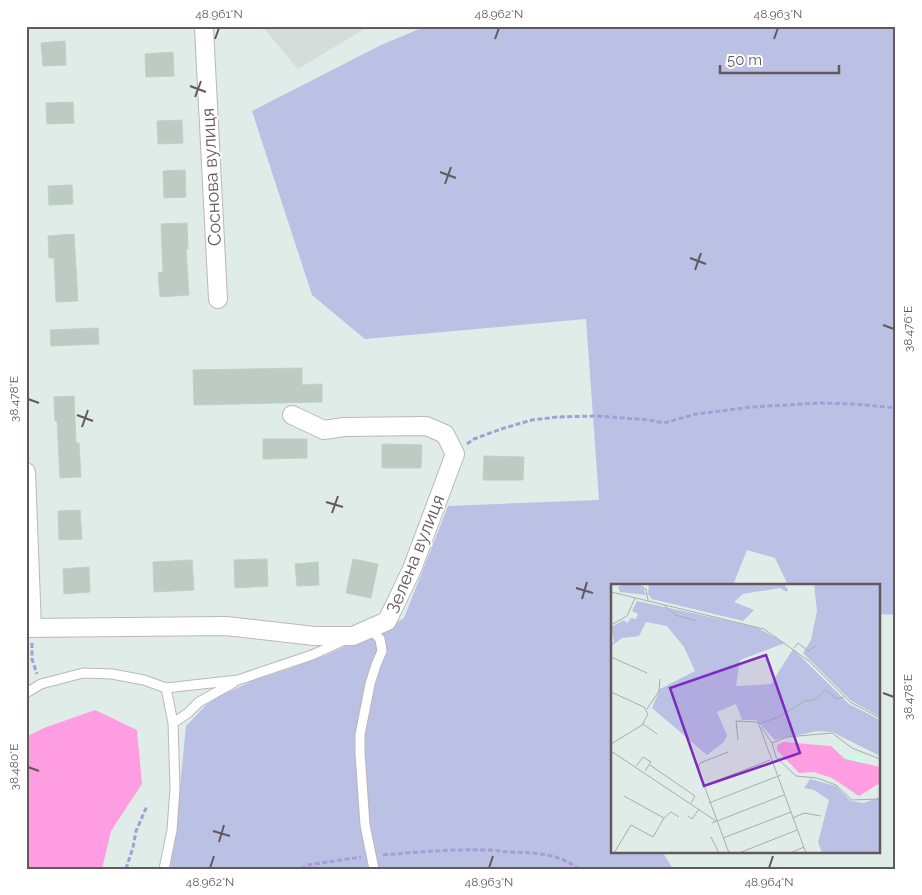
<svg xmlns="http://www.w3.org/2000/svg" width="922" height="895" viewBox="0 0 922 895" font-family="Raleway,sans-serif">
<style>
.industrial{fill:#d4ddd9}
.green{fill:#bbc1e5}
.water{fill:#ff9de2}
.building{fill:#becac4;stroke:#bed1c8}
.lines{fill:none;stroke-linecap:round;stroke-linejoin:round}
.service-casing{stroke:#bdb6b9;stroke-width:11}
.minor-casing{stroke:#bdb6b9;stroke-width:20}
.path{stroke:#a59ed6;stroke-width:3;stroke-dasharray:5 2.5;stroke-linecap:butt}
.service{stroke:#fff;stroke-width:9}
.minor{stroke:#fff;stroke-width:18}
.ticks{fill:none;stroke:#61595e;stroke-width:2}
.labels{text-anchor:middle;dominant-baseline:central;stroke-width:4;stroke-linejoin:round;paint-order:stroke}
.street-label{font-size:18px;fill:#61595e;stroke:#fff}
.inset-road{fill:none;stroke:#a9adac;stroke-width:1}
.view{fill:#7b2cbf;fill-opacity:0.15;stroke:#7b2cbf;stroke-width:2.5}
.inset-edge{fill:none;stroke:#61595e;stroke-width:2.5}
.neatline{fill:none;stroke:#61595e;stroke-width:2}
.ticks-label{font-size:12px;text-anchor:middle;fill:#61595e}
</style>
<rect width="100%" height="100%" fill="#e0ece7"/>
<!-- industrial -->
<path class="industrial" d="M262 26H369L298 69Z"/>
<!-- green -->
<path class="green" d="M426 26H896V615L878 614V585H788L775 558 747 550 733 585H612V851H662L673 869H170L175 838 186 726 207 704 220 696 254 680 289 669 324 656 388 627 404 618 448 506 599 500 586 319 365 339 312 295 252 111 379 46Z"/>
<!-- water -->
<path class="water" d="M95 710 137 730 142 784 111 831 102 869H26V737L44 728Z"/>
<!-- building -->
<path class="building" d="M65 41 66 65 43 66 41 43Z
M173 52 174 76 146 77 145 54Z
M73 102 74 123 47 124 46 103Z
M182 120 183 143 158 144 157 121Z
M185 170 186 197 164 198 163 171Z
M72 185 73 204 49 205 48 186Z
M187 223 188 249H186L189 295 160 297 158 273 163 272 161 224Z
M74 234 78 301 56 302 54 258H49L48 236Z
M98 328 99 344 51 346 50 330Z
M302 368V385L322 384V402L194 405 193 370Z
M74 396 76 443H79L81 477 60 478 57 421H55L54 397Z
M263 439H307V458L263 459Z
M382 444 422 445 421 468H382Z
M484 456 524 457 523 480H483Z
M80 510 82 539 59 540 58 511Z
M267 559 268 586 235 588 234 560Z
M353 559 378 564 371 598 346 593Z
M192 560 194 590 154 592 153 562Z
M318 562 319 585 297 586 295 564Z
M89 567 90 592 64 594 63 569Z"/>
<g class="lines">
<defs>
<path id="service" d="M370 629 380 639 382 651 376 665 370 684 360 735V753L365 825 374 869
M166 688 238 680 312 655 345 640
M26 693 41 684 83 673 112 674 144 680 166 688 173 723 175 788 172 830 164 869
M173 723 188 713 199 702 233 683"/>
<path id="minor" d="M203 26 204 28 218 299
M26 472 32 628
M26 628 226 626 314 636H353L387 621 412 569 455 454 445 434 426 426 344 427 324 430 292 415"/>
</defs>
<!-- service casing -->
<use href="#service" class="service-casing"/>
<!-- minor casing -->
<use href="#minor" class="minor-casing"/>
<!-- path -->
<path class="path" d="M467 444 474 439 501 429 532 420 557 417 597 416 650 420 664 423 696 414 752 407 819 403 856 404 896 408
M32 643V659L37 674
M383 855C417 852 451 849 486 850 495 850 503 852 512 852 534 853 560 853 578 869
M126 869 133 847 136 831 147 806
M301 869 308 865 361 857"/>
<!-- service -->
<use href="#service" class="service"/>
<!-- minor -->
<use href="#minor" class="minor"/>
</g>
<!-- ticks -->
<path class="ticks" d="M215 39 219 28M495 39 499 28M774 39 778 28M190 86 206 92M195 97 201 81M440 172 456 178M445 184 451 167M690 258 706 264M695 270 701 253M883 325 894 329M28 399 39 403M77 415 93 421M82 427 88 410M326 502 343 507M332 513 338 496M576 588 593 593M582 599 587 582M883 693 894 697M28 767 39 771M213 831 230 836M219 842 224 825M210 868 214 856M489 868 493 856M769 868 773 856"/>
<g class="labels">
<!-- street labels -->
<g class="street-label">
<text transform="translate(211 177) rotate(-93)">Соснова вулиця</text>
<text transform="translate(415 554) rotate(-68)">Зелена вулиця</text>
</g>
</g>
<!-- overview -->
<g transform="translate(611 584)">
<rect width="269" height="269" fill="#e0ece7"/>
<path d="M12 0H25L33 5 35 11 9 8 7 3ZM38 0H176L174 3 177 5 176 8 169 4 132 10 123 18 143 26 132 37 41 15 37 10ZM203 0H269V133L239 116 192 69 200 56 206 27ZM26 17 145 43 174 59 129 76 125 102 160 100 182 65 238 120 269 136V172L221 148 207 147 164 156 145 136H131L125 120 106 128 116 151 113 158 96 171 41 124 49 105 84 87 73 63 56 42 35 38 28 52 11 54 0 62 3 57 0 43 13 36 16 39 20 34 25 35 27 30 21 27ZM199 195 225 202 240 217 253 219 269 213V269H211L207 258 218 216 203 206 193 204Z" fill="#bbc1e5"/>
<path d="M236 170 252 172 256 176 253 181 241 177 234 174Z" fill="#ccfae9"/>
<path d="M172 158 220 162 234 175 269 183V199L248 212 221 194 203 188 188 189 166 166V161Z" fill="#ff9de2"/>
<path class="inset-road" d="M26 0 35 5 37 16M0 8 153 45 198 77 239 118 269 134M53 21 64 31 86 37M0 41 16 32 24 14M183 64 187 59 197 67 205 62M0 73 36 89M0 108 33 123 37 130 31 141 0 160M36 125 48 107 49 95M32 140 46 150M147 140 168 133 193 117 203 116 215 106 226 115 233 113M150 143 161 159M127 156 125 137 146 138 148 141 195 269M0 167 105 237M117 168 89 179 87 185 118 269M269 175 241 164 221 149 176 153 161 159 165 173 185 192 206 194 225 201 241 216 269 215M39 181 84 212 80 219M25 182 32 173 40 178 34 187M92 202 159 176M98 219 170 191M77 232 81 235 88 225M53 234 60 228 68 233M182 234 193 229 210 232M101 239 173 211M100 253 108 269M112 254 180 228M3 269 20 241 42 253 53 234 13 212M128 269 186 246M179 269 193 263"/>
<path class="view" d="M155 71 189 169 93 202 59 104Z"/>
<rect width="269" height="269" class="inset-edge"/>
</g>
<!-- border -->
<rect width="922" height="895" fill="none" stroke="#ffffff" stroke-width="55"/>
<!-- scale -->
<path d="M720 65v8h119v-8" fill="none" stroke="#61595e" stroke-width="2.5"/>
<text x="727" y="65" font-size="15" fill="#61595e" stroke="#ffffff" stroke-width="4" paint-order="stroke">50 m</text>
<rect x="28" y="28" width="866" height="840" class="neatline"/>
<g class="ticks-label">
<text x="219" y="18">48.961°N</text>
<text x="499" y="18">48.962°N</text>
<text x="778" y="18">48.963°N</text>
<text transform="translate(908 329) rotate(-90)" y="4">38.476°E</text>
<text transform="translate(14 399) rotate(-90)" y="4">38.478°E</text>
<text transform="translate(908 697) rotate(-90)" y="4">38.478°E</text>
<text transform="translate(14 767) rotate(-90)" y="4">38.480°E</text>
<text x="210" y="886">48.962°N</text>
<text x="489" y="886">48.963°N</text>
<text x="769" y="886">48.964°N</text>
</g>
</svg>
